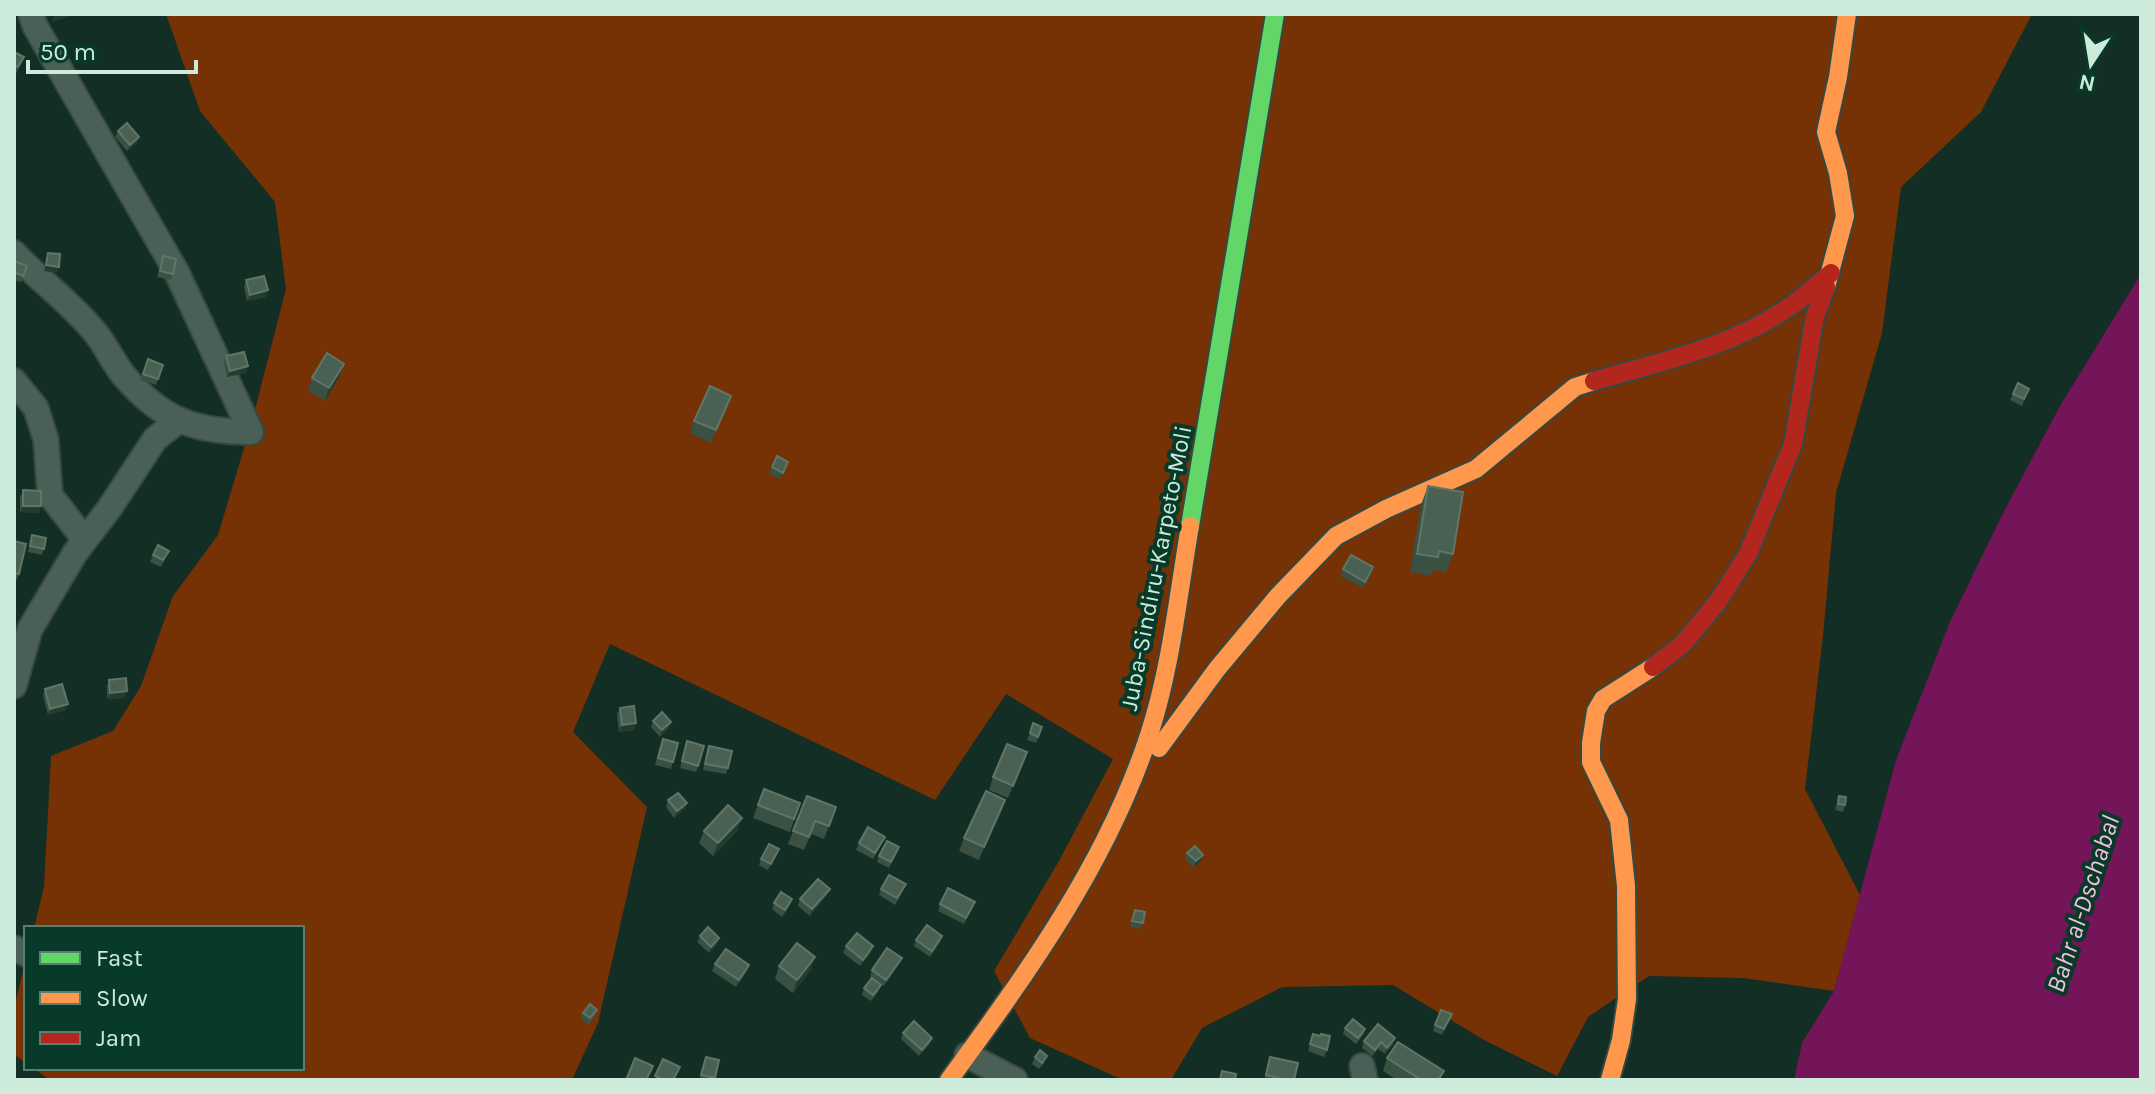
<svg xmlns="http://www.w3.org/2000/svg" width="2155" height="1094" viewBox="0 0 2155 1094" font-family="Karla,sans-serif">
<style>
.green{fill:#763105}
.water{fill:#731558}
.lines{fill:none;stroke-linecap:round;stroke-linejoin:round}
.street-casing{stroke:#344941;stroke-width:28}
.fast-casing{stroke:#344941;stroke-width:22}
.slow-casing{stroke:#344941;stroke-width:22}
.jam-casing{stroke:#344941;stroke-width:22}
.street{stroke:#4a5f56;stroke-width:24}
.fast{stroke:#63d668;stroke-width:18}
.slow{stroke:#ff974d;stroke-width:18}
.jam{stroke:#b3261e;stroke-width:18}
.wall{fill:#3a5042}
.shaded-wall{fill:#243b2f}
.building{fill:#4a6053;stroke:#5e7668;stroke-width:2}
.labels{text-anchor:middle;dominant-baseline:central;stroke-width:8;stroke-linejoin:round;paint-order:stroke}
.street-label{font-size:24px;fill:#ccebdb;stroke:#073a28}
.water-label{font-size:26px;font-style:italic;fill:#f3bddc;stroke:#073a28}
</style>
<rect width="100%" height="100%" fill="#132e24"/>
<!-- green -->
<path class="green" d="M166 14H2032L1981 112 1901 187 1882 333 1836 493 1823 636 1805 789 1860 895 1834 991 1743 978 1649 976 1588 1017 1557 1076 1484 1040 1393 985 1282 987 1202 1028 1171 1080H1123L1030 1038 994 971 1059 861 1113 759 1006 694 935 800 610 644 573 732 647 807 598 1023 572 1080H50L33 1068H302V928H34L44 887 51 756 113 731 141 686 173 596 218 535 251 425 286 289 275 202 200 111Z
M26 959V1063L14 1055V1008Z"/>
<!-- water -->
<path class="water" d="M2141 274V1080H1794L1802 1043 1834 991 1896 760 1949 624 2003 513 2060 406Z"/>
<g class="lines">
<defs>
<path id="street" d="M14 253C39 280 71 303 94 331 106 345 113 363 125 377 162 420 196 432 251 432L177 273 35 26 31 14
M14 381 36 408 46 440 50 495 85 540
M14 686 30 629 75 553 109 509 155 439 179 420
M14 948 26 954
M967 1055 1015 1080
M1362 1066 1365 1080"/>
<path id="fast" d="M1190 526 1275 14"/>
<path id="slow" d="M1826 287 1845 216 1838 173 1826 132 1838 77 1847 14
M1159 748 1217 669 1278 596 1336 536 1386 509 1476 469 1575 387 1594 381
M949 1080C1028 972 1107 863 1149 735 1171 668 1178 596 1190 526
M1610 1080 1621 1040 1627 999 1626 886 1619 820 1591 762V743L1596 711 1603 699 1653 667"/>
<path id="jam" d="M1594 381C1660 362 1735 346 1792 305 1806 295 1818 284 1831 273
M1653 667 1683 644 1719 600 1748 554 1793 444 1815 316 1826 287"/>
</defs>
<!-- street casing -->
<use href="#street" class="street-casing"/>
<!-- fast casing -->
<use href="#fast" class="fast-casing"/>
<!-- slow casing -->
<use href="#slow" class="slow-casing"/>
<!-- jam casing -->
<use href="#jam" class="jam-casing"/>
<!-- street -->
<use href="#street" class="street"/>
<!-- fast -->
<use href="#fast" class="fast"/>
<!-- slow -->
<use href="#slow" class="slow"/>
<!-- jam -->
<use href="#jam" class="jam"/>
</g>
<!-- wall -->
<path class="wall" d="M14 52 21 63 16 74 14 73Z
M118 131 137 143 127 151 115 137Z
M163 256 173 274 171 280 157 277Z
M14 261 27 266 21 282 14 280Z
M246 280 266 297 247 301 244 287Z
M226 356 248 366 246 373 227 377 224 363Z
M148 359 163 365 156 385 140 380Z
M339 377 325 401 308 391 312 378Z
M2029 389 2022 406 2010 400 2013 394Z
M727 408 711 443 690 433 694 421Z
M788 462 780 479 769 474 772 467Z
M1428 486 1453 554 1446 572 1434 570 1431 576 1410 572 1421 505Z
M23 490 41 506 39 513 20 512V497Z
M32 535 44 549 42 555 28 552Z
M14 541 19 574 17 580H14Z
M169 551 161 567 150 562 153 555Z
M1343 569 1371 574 1363 588 1340 576Z
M109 680 125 698 107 699V686Z
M45 689 66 710 48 715 43 695Z
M620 708 636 723 634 730 619 732 617 714Z
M653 721 669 728 660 737 651 727Z
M1042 727 1036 743 1027 740 1030 733Z
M687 741 698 766 696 772 680 768Z
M660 746 673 762 671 769 655 765Z
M709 746 728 768 726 774 703 770Z
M1027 752 1008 798 989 790 993 777Z
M764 789 800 803 790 832 753 818Z
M807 796 836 807 824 839 811 834 804 850 788 844Z
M1839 796 1845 805 1843 812 1835 810Z
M668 800 687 803 684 810 674 818 666 807Z
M1005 800 979 860 959 851 964 838Z
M742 818 737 831 713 856 699 843 704 831Z
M885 837 873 859 856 850 859 843Z
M899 847 889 868 877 862 879 856Z
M779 849 768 870 759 865 761 859Z
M1187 853 1203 855 1201 861 1194 868 1185 859Z
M881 889 903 891 895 905 879 895Z
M827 895 810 916 798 906 800 899Z
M792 899 790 905 782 917 772 909 774 903Z
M940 904 972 908 964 924 938 911Z
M1135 910 1143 923 1140 929 1130 927Z
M700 936 719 938 717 944 709 953 697 942Z
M942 936 940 942 930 957 914 946 916 940Z
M846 946 871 953 860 966 843 953Z
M715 964 749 965 747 971 736 987 712 971Z
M899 964 884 986 870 976 872 970Z
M779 966 811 970 793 993 775 979Z
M881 985 878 992 871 1001 862 995 864 988Z
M597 1010 595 1016 588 1025 581 1019 583 1013Z
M1441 1010 1452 1014 1442 1035 1433 1031Z
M1345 1028 1365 1029 1363 1035 1356 1044 1343 1034Z
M903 1033 932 1038 930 1044 919 1056 901 1039Z
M1313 1034 1320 1036 1327 1050 1324 1057 1308 1051Z
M1395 1038 1393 1045 1385 1054 1378 1049 1372 1056 1362 1048 1364 1041Z
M706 1057 715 1078 714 1080H699Z
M1035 1057 1045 1062 1039 1069 1032 1064Z
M1270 1057 1294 1080H1264Z
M1387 1058 1444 1071 1440 1080H1397L1383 1071Z"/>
<!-- shaded-wall -->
<path class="shaded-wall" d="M58 14H69L68 17 52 22 54 15Z
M139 137 137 143 127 151 130 145Z
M46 265 59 267 57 273 44 271Z
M268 290 266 297 247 301 250 295Z
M344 364 339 377 325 401 329 388Z
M248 366 246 373 227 377 230 371Z
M23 506H41L39 513 20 512Z
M127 691 125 698 107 699 110 693Z
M68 704 66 710 48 715 50 709Z
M671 722 669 728 660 737 662 730Z
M636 723 634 730 619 732 622 725Z
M1005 800 1001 813 979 860 984 847Z
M687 803 684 810 674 818 677 811Z
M742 818 737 831 713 856 718 843Z
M1203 855 1201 861 1194 868 1196 861Z
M830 889 827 895 810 916 812 909Z
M719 938 717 944 709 953 711 947Z
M873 946 871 953 860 966 863 960Z
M815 957 811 970 793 993 797 980Z
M902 958 899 964 884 986 886 980Z
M749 965 747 971 736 987 739 980Z
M932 1038 930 1044 919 1056 922 1050Z
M1395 1038 1393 1045 1385 1054 1387 1048Z"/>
<!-- building -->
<path class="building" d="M14 52 24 57 18 67 14 65Z
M127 123 139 137 130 145 118 131Z
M48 253 60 254 59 267 46 265Z
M163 256 176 259 173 274 160 271Z
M14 261 27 266 23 276 14 272Z
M264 276 268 290 250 295 246 280Z
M244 352 248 366 230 371 226 356Z
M327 353 344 364 329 388 312 378Z
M148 359 163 365 158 379 143 374Z
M2018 383 2029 389 2024 399 2013 394Z
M710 386 731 396 716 430 694 421Z
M777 456 788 462 783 473 772 467Z
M1428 486 1463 492 1453 554 1439 551 1438 557 1417 554Z
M23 490 41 491V506H23Z
M32 535 46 538 44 549 30 546Z
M14 541 26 544 19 574 14 573Z
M158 545 169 551 163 560 153 555Z
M1351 555 1373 567 1365 582 1343 569Z
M126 678 127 691 110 693 109 680Z
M62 684 68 704 50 709 45 689Z
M634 706 636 723 622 725 620 708Z
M662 712 671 722 662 730 653 721Z
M1033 723 1042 727 1038 737 1030 733Z
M663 739 678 743 673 762 658 758Z
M687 741 704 746 698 766 682 761Z
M1007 744 1027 752 1013 786 993 777Z
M709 746 732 751 728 768 705 764Z
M764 789 800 803 794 819 758 805Z
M986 791 1005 800 984 847 964 838Z
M678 793 687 803 677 811 668 800Z
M807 796 836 807 829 826 815 821 809 837 793 831Z
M1839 796 1846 797 1845 805 1838 804Z
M728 805 742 818 718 843 704 831Z
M868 827 885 837 875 853 859 843Z
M887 841 899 847 891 862 879 856Z
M769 844 779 849 771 864 761 859Z
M1195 846 1203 855 1196 861 1187 853Z
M889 875 906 884 897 898 881 889Z
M818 879 830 889 812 909 800 899Z
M948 888 975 902 966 918 940 904Z
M781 892 792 899 785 910 774 903Z
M1135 910 1145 912 1143 923 1132 921Z
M927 925 942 936 932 951 916 940Z
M708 927 719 938 711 947 700 936Z
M857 933 873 946 863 960 846 946Z
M797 943 815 957 797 980 779 966Z
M887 948 902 958 886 980 872 970Z
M726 949 749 965 739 980 715 964Z
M872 978 881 985 873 995 864 988Z
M590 1004 597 1010 590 1018 583 1013Z
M1441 1010 1452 1014 1444 1029 1435 1025Z
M1353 1019 1365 1029 1358 1038 1345 1028Z
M914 1021 932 1038 922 1050 903 1033Z
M1378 1024 1395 1038 1387 1048 1381 1042 1375 1050 1364 1041Z
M1313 1034 1320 1036 1321 1034 1330 1036 1327 1050 1310 1044Z
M1398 1042 1444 1071 1438 1080H1417L1418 1078 1387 1058Z
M1040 1050 1047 1056 1042 1063 1035 1057Z
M706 1057 719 1060 715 1078 701 1075Z
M1270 1057 1298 1063 1294 1080H1285L1266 1075Z
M635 1058 653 1066 646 1080H626Z
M663 1059 680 1067 673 1080H664L655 1076Z
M1222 1071 1236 1074 1235 1080H1220Z"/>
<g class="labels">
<!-- street labels -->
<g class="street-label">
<text transform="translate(1156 568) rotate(-79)">Juba-Sindiru-Karpeto-Moli</text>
</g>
<!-- water labels -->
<g class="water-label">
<text transform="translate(2083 904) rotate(-72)">Bahr al-Dschabal</text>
</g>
</g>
<!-- border -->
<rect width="2155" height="1094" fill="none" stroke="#ccebdb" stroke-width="32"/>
<!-- legend -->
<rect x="24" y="926" width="280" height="144" fill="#073a28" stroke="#568170" stroke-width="2"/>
<rect x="40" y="952" width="40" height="12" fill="#63d668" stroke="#568170" stroke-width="2"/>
<text x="96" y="966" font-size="24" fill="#ccebdb">Fast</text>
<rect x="40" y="992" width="40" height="12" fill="#ff974d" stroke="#568170" stroke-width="2"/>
<text x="96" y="1006" font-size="24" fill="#ccebdb">Slow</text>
<rect x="40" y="1032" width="40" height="12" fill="#b3261e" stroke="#568170" stroke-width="2"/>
<text x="96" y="1046" font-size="24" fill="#ccebdb">Jam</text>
<!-- north arrow -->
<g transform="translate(2091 64) rotate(192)" stroke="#073a28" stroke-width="6" paint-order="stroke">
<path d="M0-6L14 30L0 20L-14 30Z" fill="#ccebdb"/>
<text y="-12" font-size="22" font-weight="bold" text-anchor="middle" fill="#ccebdb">N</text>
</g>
<!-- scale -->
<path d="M28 60v12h168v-12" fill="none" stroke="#ccebdb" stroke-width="4"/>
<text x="40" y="60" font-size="24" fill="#ccebdb" stroke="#073a28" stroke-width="6" paint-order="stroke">50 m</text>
</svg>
